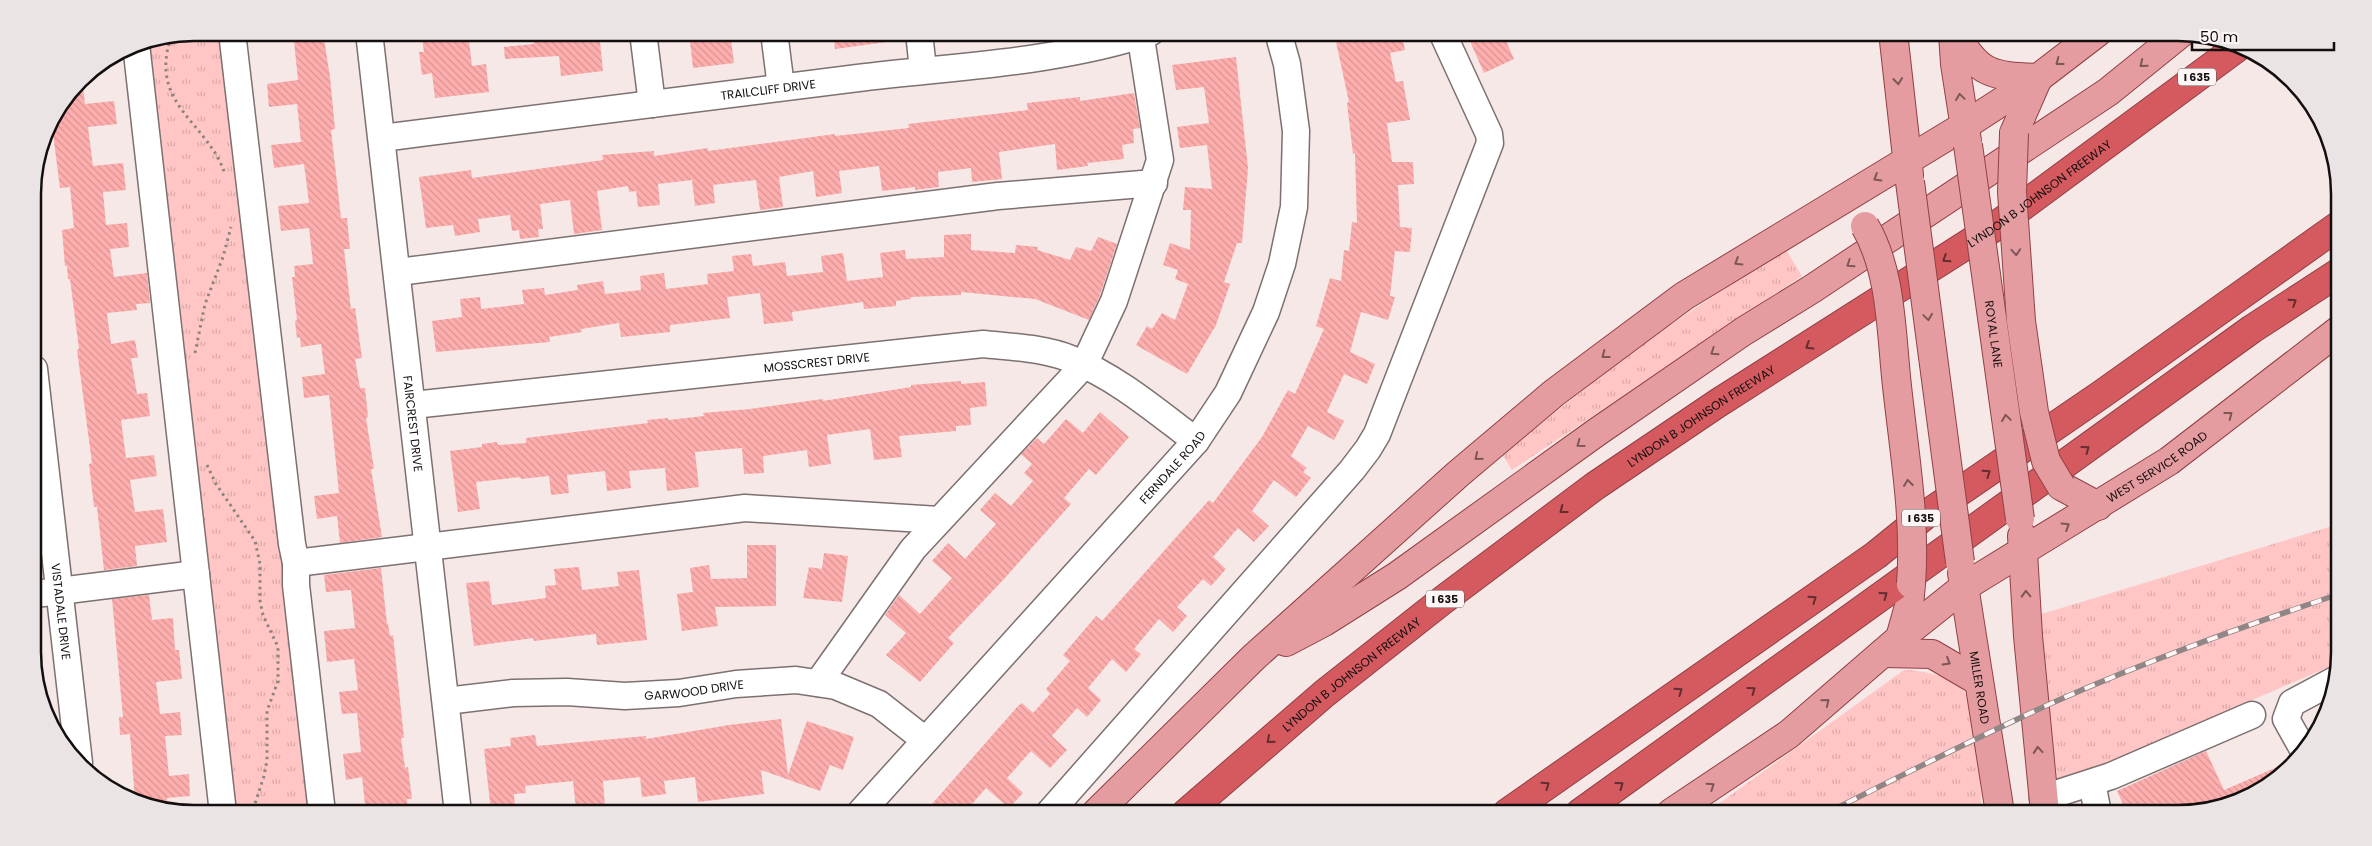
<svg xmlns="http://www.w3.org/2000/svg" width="2372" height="846" viewBox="0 0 2372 846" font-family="Poppins,sans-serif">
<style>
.grass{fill:url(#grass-tufts)}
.building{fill:url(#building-back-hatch)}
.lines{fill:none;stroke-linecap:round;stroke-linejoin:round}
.minor-casing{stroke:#7c7170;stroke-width:29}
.major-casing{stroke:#914044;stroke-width:30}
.highway-casing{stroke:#914044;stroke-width:30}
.path{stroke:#8c8382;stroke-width:3;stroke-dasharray:2.5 4;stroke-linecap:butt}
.minor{stroke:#fff;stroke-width:26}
.major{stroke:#e59ca0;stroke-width:28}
.highway{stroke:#d45a60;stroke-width:28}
.rail-casing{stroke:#8f8685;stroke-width:5.5}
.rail{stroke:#fef6f6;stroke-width:4;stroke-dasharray:11;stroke-linecap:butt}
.major-bridge-casing{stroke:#914044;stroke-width:30;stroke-linecap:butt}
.major-bridge{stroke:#e59ca0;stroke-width:28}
.oneway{stroke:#7c5658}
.oneway2{stroke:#612d2f}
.labels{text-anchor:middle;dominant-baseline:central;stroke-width:4;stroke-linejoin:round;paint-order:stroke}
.shield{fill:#fef6f6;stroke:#5a5454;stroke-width:1}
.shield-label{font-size:11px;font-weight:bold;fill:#140f0f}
.street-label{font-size:12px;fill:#140f0f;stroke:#fef6f6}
.rim{fill:none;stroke:#140f0f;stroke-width:2.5}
</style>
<defs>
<pattern id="grass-tufts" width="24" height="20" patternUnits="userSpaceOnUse" patternTransform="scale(1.25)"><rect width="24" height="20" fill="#ffc6c5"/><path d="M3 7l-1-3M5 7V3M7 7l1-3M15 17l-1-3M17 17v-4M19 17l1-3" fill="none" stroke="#daa9a8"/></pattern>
<pattern id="building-back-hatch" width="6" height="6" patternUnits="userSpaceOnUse" patternTransform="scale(1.25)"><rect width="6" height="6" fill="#fdaead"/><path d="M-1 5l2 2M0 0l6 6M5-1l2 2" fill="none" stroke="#d89494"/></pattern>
</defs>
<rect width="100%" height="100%" fill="#f5e8e7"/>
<!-- grass -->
<path class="grass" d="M194 33H237L324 813H228L137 44Z
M1785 248 1802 276 1512 470 1502 454 1642 344Z
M2339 524V652L2338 663 2058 784 2035 616Z
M1904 670C1922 670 1958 677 1966 695 1982 727 1979 778 1982 813H1706Z"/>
<!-- building -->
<path class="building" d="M293 32H323L330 77 335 129 331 130 341 218H347L350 249H344L351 309 355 308 362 358 355 359 360 388H365L368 417 366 418 374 469H371L382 537 340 543 337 516 317 519 314 496 339 493 329 395 304 398 302 377 325 374 321 344 301 347 300 337 297 338 295 321 297 320 292 277H295L294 266 313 264 309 228 281 231 278 206 309 203 304 164 274 168 271 145 301 142 297 104 269 107 267 84 298 80Z
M421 32H468L472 66 486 64 489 92 435 98 432 73 422 75 419 52H424Z
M533 32H599L603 71 561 76 559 56 505 59 504 47 534 44Z
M689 32H730L734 63 693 68Z
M833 32H886L887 42 835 49Z
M1380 32H1401L1405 50 1390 53 1396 82 1403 81 1410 120 1387 123 1392 162H1413L1414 184 1398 185 1400 227 1412 228 1410 252 1395 251 1390 296 1395 297 1388 320 1361 312 1350 352 1375 364 1367 384 1344 374 1327 412 1344 421 1334 440 1308 426 1291 456 1307 468 1303 472 1311 478 1296 497 1274 480 1252 511 1269 526 1254 542 1238 528 1213 557 1226 569 1211 586 1203 579 1177 607 1187 616 1173 632 1159 619 1134 649 1141 654 1126 672 1112 659 1088 688 1101 700 1087 717 1077 708 1052 736 1067 750 1050 768 1031 751 1007 778 1023 793 1009 808 986 788 964 813H924L1018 706 1022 703 1033 713 1050 694 1046 689 1070 661 1063 655 1096 616 1102 621 1209 500 1213 503 1262 437 1288 390 1295 394 1324 329 1316 326 1330 278 1341 281 1344 250 1349 251 1352 222 1357 223 1355 153 1353 154 1347 103 1349 102 1336 42Z
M1466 32H1502L1514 59 1484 73Z
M1236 57 1248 168 1242 243H1237L1224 282 1230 284 1216 325 1187 374 1136 345 1147 326 1152 329 1162 313 1175 320 1188 284 1175 279 1178 270 1163 265 1170 243 1190 250 1191 210H1183L1185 187 1212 189 1207 145 1180 148 1177 127 1209 123 1204 87 1176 90 1172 65Z
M82 79 85 104 114 101 117 124 88 127 93 166 123 163 126 190 103 192 106 225 127 223 129 247 110 249 114 277 147 273 150 303 136 304 137 310 107 313 111 344 135 340 138 358H131L137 394 147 393 150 416 121 420 126 458 154 455 157 476 130 480 135 512 163 509 167 542 135 546 137 566 104 570 97 507H94L89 464 92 463 77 350 79 349 70 279H68L67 266H65L62 230 74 228 70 187 60 188 53 133H55L53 117Z
M1134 93 1140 128 1133 129 1134 143 1122 145 1124 159 1087 163 1088 166 1057 170 1055 144 999 152 1002 179 972 182 971 168 938 172 939 187 915 190V187L882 191 879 166 839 171 842 193 816 197 813 171 779 177 783 207 760 210 756 180 713 185 715 203 695 206 692 180 658 184 660 205 638 207 636 191 629 192 628 186 597 191 602 230 574 234 570 200 540 204 543 229H538L539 237 520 239 519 230 512 231 510 215 478 219 480 232 455 236 453 225 426 228 419 177 471 170 472 178 603 160 602 155 654 151V156L708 148V151L835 134V136L909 128 908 124 1028 110 1027 103 1080 97V101Z
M971 234V250L1015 253 1016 245 1038 247 1037 250 1070 260 1076 247 1091 251 1098 237 1117 244 1100 295 1089 320 1035 299 961 292V295L910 297 911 299 896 301V306L864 309 863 302 792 312 793 321 764 324 760 293 727 297 730 318 670 325V332L621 337 619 323 581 329 582 332 549 337 550 342 436 352 432 321 462 317 460 299 480 297 481 309 524 304 522 290 544 288 545 295 578 290 577 285 603 281 605 294 641 290 640 276 664 273 666 289 708 284 707 274 734 271 732 256 751 254 753 266 785 262 787 276 823 272 821 256 843 253 847 281 883 277 880 253 905 250 906 259 944 257V235Z
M961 381V384L985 382 987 406 970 408 971 425 956 426V431L899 436 902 457 874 460 870 429 827 435 831 464 809 467 807 450 763 456 764 473 744 474 742 448 695 452 699 487 667 491 665 468 629 471 631 488 607 491 605 471 567 475 569 493 551 495 549 476 521 479 520 477 476 482 480 509 458 512 450 451 482 447V444L497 442 498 445 526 443V438L648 423 647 420 668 418V420L704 416 703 413 750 409 823 399V401L911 387V385Z
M1100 412 1129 437 1096 475 1089 469 1064 498 1071 504 1004 579 948 638 954 643 920 682 886 655 906 633 885 615 899 595 920 614 952 578 932 561 948 543 965 559 996 524 980 510 995 493 1011 506 1033 481 1024 473 1032 464 1021 454 1037 438 1044 444 1066 419 1083 433Z
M747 545H776V606L715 607 718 626 682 631 677 594 693 592 690 568 709 565 711 579 747 578Z
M824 553 848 556 842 602 803 598 809 567 822 569Z
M579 567 582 590 619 586 617 572 639 570 647 640 597 645 596 634 534 641 533 638 474 646 466 583 489 581 492 605 546 598 545 586 556 585 554 569Z
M381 568 387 624H388L390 636 393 635 396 663 404 738H401L405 768 408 767 412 799H407L408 813H366L362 777 346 780 343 754 361 752 357 713 342 714 339 692 358 690 354 659 327 662 324 631 355 628 351 590 326 592 324 575Z
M149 595 152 620 173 618 175 650H179L182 679 156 682 160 714 180 712 182 735 165 736 169 776 189 774 190 796 167 798 168 809 142 805 135 800 130 734 120 735 119 717H123L112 599Z
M781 719 788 775 807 721 854 737 843 770 830 765 820 791 761 770 764 794 698 802 695 777 664 781 666 794 642 797 640 777 603 781 605 806 576 809 573 781 525 786 526 793 514 794 515 808 491 811 484 749 511 746 510 738 535 735 537 746 646 736V739L729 725Z
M2206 751 2224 790 2282 765 2285 771 2277 780 2240 801 2188 813H2127L2117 791Z"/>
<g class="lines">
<defs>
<g id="minor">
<path d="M232 32 292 544 296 563 745 508 939 520"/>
<path id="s1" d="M369 32 458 813"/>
<path d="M643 32 652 104"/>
<path d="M774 32 781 87"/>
<path d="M919 32 923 70"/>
<path d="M136 44 223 813"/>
<path id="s2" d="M382 138C541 118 700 97 858 78 956 66 1057 63 1151 32"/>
<path d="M398 272 998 196 1154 183"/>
<path id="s3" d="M34 369 79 763"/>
<path id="s4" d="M413 405 983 344C1012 347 1044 348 1071 359 1118 378 1156 411 1196 441"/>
<path d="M296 563V585L322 813"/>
<path d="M35 594 196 574"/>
<path d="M818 683 913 549 1084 365 1114 301 1160 160 1140 32"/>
<path id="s5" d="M446 701 513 693 567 692 625 696 679 693 736 684 796 680 836 686 879 704 925 740"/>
<path d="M2304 751 2286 719 2292 703 2335 680"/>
<path d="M2092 783 2098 813"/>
<path d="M2043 798 2111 776 2252 715"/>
<path id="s6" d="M860 813 1196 441 1228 393 1266 312 1282 264 1294 207 1296 131 1287 64 1278 32"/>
<path d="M1049 813 1352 470 1368 449 1377 434 1490 143 1489 134 1442 32"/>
</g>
<g id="major">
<path d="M1893 32 1909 175"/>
<path d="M1955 32C1978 75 1992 76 2038 78L2014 133"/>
<path d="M1953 33 1955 64 1967 141"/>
<path d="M2061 486 2098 506"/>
<path d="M2022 536 2028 636 2045 813"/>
<path id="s7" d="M1962 573 2000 813"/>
<path d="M1900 638 1909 606 1911 584"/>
<path d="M1286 642 1324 622 1397 576 1597 432 1744 331 1812 289 2108 92 2181 33"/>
<path d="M1883 653 1932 654 1978 681"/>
<path d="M1096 813 1253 658 1458 474 1554 393 1684 296 1964 126 2038 78 2098 32"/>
<path id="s8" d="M1671 813 1789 734 1900 638 1964 587 2169 461 2339 330"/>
</g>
<g id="highway">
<path id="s9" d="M1186 813 1325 693 1443 600 1595 486 1718 403 1993 228 2238 47"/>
<path d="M1507 813 1876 555 1924 516 2102 394 2338 226"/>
<path d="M1580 813 2252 329 2338 273"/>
</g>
</defs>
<!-- minor casing -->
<use href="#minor" class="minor-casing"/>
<!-- major casing -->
<use href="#major" class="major-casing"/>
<!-- highway casing -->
<use href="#highway" class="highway-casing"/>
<!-- path -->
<path class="path" d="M171 37C148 105 208 122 225 174
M195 353 205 304 223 257 231 227
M207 465 216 484 255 541 260 564V601L263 615 278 647V681L267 711V760L264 776 252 813"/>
<!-- minor -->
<use href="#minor" class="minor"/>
<!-- major -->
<use href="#major" class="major"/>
<!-- highway -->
<use href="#highway" class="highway"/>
<defs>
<path id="rail" d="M1827 813C1902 775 1976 738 2052 703 2146 661 2242 627 2339 594"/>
</defs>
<!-- rail casing -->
<use href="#rail" class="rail-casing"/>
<!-- rail -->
<use href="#rail" class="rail"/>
<defs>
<g id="major-bridge">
<path d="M2014 133 2012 192 2021 321 2034 412 2046 461 2061 486"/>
<path id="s10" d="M1968 145 2020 519"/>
<path d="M1910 182 1960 562"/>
<path d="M1865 226C1892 272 1891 333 1897 386 1904 452 1916 518 1911 584"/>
</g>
</defs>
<!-- major-bridge casing -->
<use href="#major-bridge" class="major-bridge-casing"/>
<!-- major-bridge -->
<use href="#major-bridge" class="major-bridge"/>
</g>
<!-- one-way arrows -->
<defs><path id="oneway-chevron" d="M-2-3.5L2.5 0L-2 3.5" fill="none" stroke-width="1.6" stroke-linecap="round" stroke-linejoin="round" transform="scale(1.25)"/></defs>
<g class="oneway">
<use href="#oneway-chevron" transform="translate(2059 62) rotate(143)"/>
<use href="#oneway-chevron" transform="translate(2143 64) rotate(141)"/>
<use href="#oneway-chevron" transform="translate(1898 81) rotate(84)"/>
<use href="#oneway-chevron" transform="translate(1960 97) rotate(-98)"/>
<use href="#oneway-chevron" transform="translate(1877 178) rotate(149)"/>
<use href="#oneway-chevron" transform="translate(2016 252) rotate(86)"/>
<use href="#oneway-chevron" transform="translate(1738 262) rotate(148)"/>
<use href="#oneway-chevron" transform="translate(1850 264) rotate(146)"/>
<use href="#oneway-chevron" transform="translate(1928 317) rotate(82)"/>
<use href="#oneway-chevron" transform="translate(1714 352) rotate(146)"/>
<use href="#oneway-chevron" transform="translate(1605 355) rotate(143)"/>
<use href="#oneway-chevron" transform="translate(2229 415) rotate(-38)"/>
<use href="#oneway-chevron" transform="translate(2006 418) rotate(-98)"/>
<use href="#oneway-chevron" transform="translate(1580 444) rotate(144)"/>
<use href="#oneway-chevron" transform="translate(1478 457) rotate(140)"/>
<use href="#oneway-chevron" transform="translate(1908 483) rotate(-97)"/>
<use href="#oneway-chevron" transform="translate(2066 526) rotate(-32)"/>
<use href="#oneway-chevron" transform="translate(2026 594) rotate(-92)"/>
<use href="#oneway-chevron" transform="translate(1947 662) rotate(31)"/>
<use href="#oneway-chevron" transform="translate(1826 702) rotate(-40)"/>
<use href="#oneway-chevron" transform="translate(2038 750) rotate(-95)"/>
<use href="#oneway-chevron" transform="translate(1711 786) rotate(-34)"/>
</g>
<g class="oneway2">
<use href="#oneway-chevron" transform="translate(1946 259) rotate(147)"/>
<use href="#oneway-chevron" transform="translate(2293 302) rotate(-33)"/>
<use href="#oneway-chevron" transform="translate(1809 346) rotate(148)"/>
<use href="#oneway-chevron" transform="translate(2086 449) rotate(-36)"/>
<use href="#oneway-chevron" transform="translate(1987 473) rotate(-35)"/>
<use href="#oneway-chevron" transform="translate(1563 510) rotate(143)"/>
<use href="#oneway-chevron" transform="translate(1884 595) rotate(-36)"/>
<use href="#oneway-chevron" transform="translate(1813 599) rotate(-35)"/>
<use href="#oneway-chevron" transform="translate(1752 690) rotate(-36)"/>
<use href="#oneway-chevron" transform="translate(1679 691) rotate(-35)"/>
<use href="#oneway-chevron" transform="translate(1270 740) rotate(139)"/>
<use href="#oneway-chevron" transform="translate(1546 785) rotate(-35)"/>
<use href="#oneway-chevron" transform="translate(1620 785) rotate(-36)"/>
</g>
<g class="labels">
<!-- shield labels -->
<g class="shield">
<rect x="2178" y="68.5" width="38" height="17" rx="4"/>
<rect x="1902" y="509.5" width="38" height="17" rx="4"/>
<rect x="1426" y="590.5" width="38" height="17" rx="4"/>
</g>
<g class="shield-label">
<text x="2197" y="77">I 635</text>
<text x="1921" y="518">I 635</text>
<text x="1445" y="599">I 635</text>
</g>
<!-- street labels -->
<g class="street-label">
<text stroke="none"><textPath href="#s2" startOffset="389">TRAILCLIFF DRIVE</textPath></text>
<text stroke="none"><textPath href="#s9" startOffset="1056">LYNDON B JOHNSON FREEWAY</textPath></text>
<text stroke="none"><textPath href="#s10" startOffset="191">ROYAL LANE</textPath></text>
<text stroke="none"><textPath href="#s4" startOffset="406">MOSSCREST DRIVE</textPath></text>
<text stroke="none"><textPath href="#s9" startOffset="651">LYNDON B JOHNSON FREEWAY</textPath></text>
<text stroke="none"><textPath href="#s1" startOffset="394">FAIRCREST DRIVE</textPath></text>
<text stroke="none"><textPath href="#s6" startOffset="466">FERNDALE ROAD</textPath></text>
<text stroke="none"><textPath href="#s8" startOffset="598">WEST SERVICE ROAD</textPath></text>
<text stroke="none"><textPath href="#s3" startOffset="244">VISTADALE DRIVE</textPath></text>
<text stroke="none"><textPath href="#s9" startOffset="216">LYNDON B JOHNSON FREEWAY</textPath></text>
<text stroke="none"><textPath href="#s7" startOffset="116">MILLER ROAD</textPath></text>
<text stroke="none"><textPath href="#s5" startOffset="249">GARWOOD DRIVE</textPath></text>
</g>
</g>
<!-- crop -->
<path d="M0 0H2372V846H0ZM194 41H2178A153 153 0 0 1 2331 194V652A153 153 0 0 1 2178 805H194A153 153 0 0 1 41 652V194A153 153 0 0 1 194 41Z" fill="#ebe4e4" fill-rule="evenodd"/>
<path class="rim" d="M194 41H2178A153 153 0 0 1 2331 194V652A153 153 0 0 1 2178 805H194A153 153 0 0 1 41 652V194A153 153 0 0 1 194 41Z"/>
<!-- scale -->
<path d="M2192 42v8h142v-8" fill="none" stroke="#140f0f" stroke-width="2.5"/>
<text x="2200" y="42" font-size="15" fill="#140f0f" stroke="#fef6f6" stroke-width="4" paint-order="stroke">50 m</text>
</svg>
